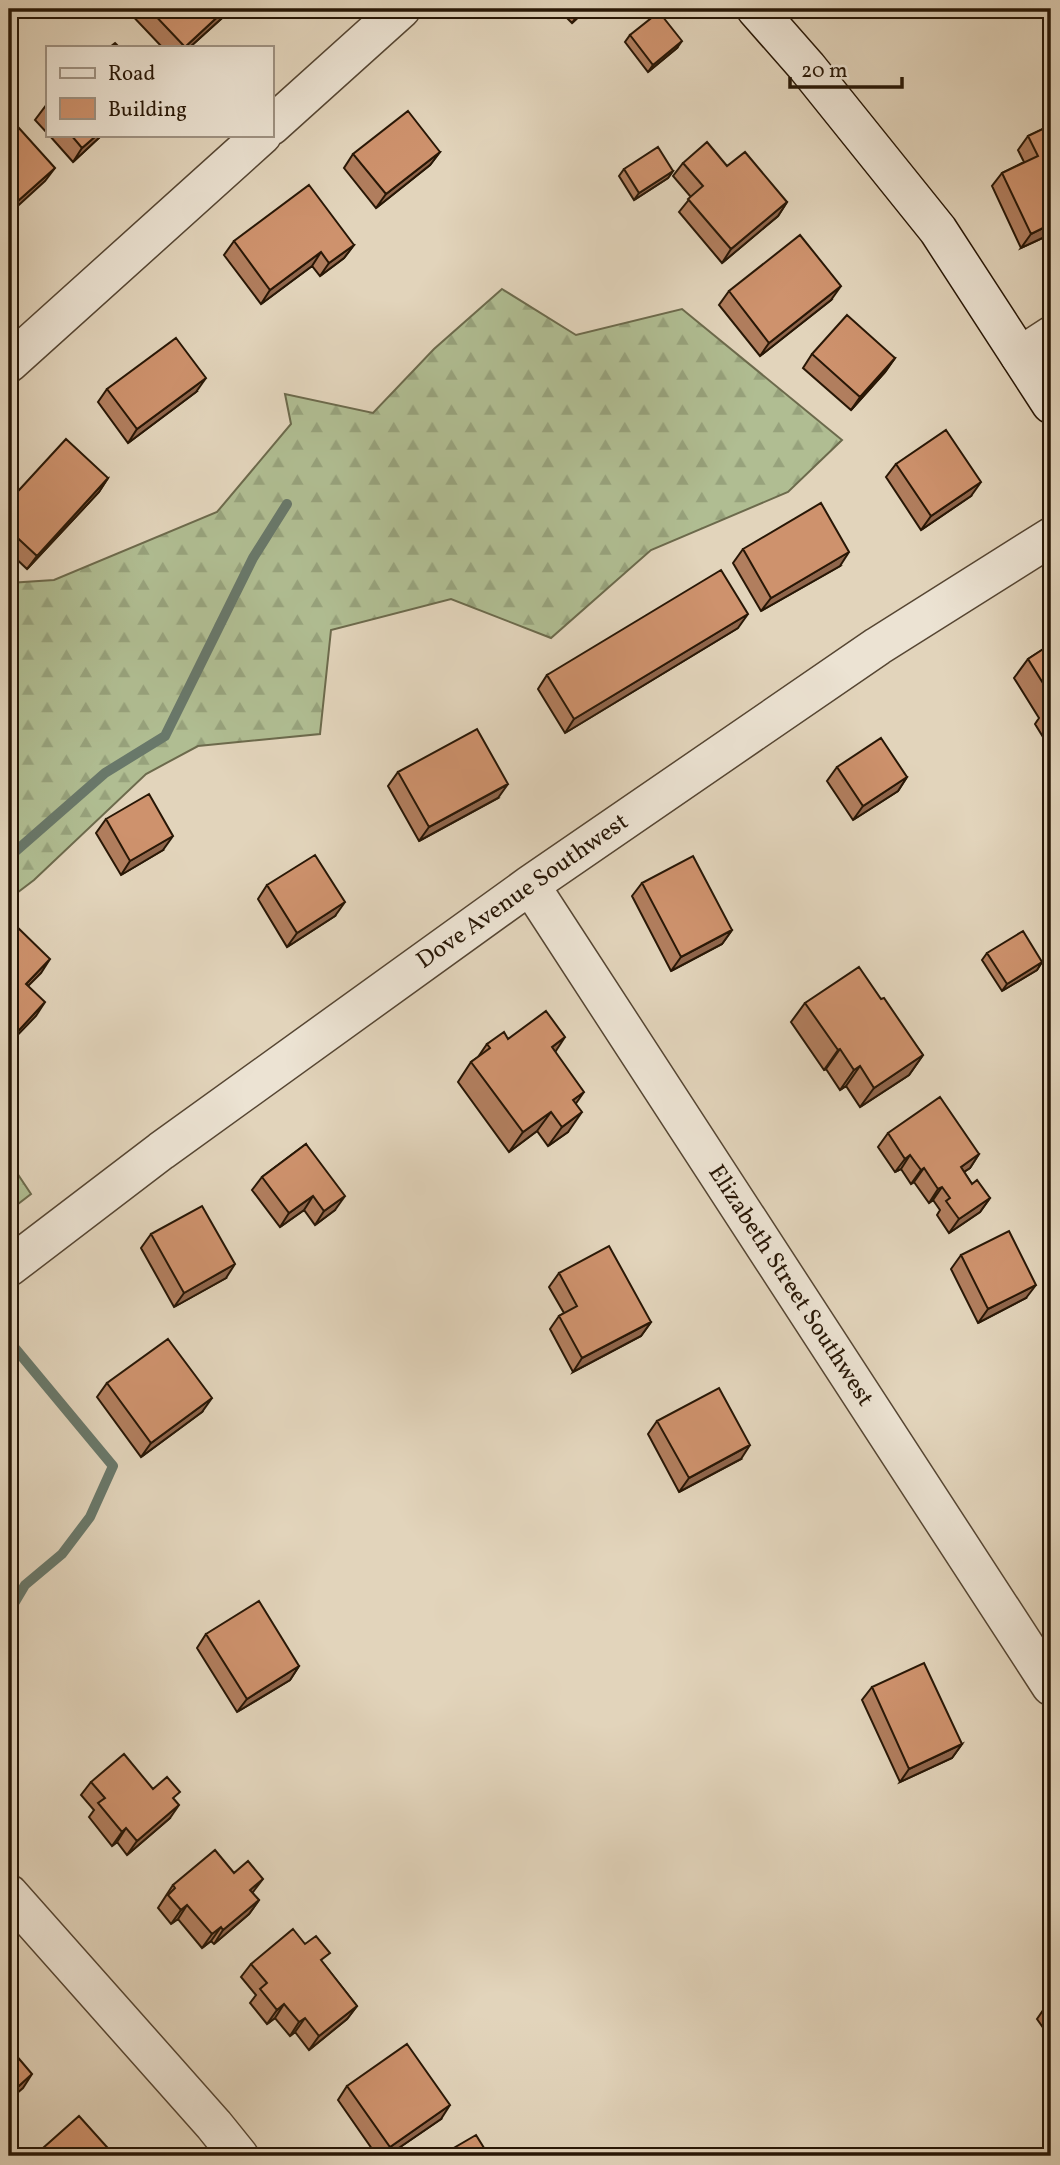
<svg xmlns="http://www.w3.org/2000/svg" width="1060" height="2165" viewBox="0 0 1060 2165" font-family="Vollkorn,serif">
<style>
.forest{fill:url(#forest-firs);stroke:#6c6a4c;stroke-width:2}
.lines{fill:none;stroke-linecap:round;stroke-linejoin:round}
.stream{stroke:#69786a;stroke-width:10}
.street-casing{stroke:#564633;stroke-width:41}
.secondary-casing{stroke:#281706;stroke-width:41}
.street{stroke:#ece3d3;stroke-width:38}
.secondary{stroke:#ece3d3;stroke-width:38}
.wall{fill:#b17e5e;stroke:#281706;stroke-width:2}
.shaded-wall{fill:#90664c;stroke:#281706;stroke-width:2}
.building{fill:#ce926d;stroke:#281706;stroke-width:2}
.labels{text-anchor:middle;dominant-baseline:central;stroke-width:6;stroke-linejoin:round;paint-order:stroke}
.street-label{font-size:24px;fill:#281706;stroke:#ece3d3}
</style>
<defs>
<pattern id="forest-firs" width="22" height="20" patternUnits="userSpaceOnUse" patternTransform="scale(1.75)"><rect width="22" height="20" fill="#b0bd92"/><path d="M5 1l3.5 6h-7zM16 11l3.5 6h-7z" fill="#97a27c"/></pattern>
</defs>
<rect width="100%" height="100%" fill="#e2d4bb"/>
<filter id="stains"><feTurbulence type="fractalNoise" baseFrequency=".00286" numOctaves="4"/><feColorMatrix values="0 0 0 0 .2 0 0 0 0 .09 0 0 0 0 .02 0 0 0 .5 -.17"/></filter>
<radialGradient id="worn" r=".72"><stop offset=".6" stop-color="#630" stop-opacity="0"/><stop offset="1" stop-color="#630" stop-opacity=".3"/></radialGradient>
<!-- forest -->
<path class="forest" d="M502 289 576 335 682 309 842 440 788 492 651 550 551 638 451 599 331 630 320 734 198 746 146 774 34 880 9 899V583L54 580 217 512 291 424 285 394 373 413 434 349Z
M9 1161 31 1194 9 1211Z"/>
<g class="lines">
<!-- stream -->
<path class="stream" d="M9 857 105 773 165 736 253 558 287 504
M9 1341 113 1466 90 1517 62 1554 25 1585 9 1612"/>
<defs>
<path id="street" d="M271 126 401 9
M1020 356 1051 336
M9 363 262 135
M530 885 1051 1686
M9 1267 161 1151 530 885 878 646 1051 537
M9 1894 214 2125 239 2156"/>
<path id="secondary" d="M756 9 807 67 938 230 1051 404"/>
</defs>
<!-- street casing -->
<use href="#street" class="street-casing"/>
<!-- secondary casing -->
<use href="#secondary" class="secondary-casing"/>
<!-- street -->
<use href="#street" class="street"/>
<!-- secondary -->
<use href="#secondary" class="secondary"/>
</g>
<!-- wall -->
<path class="wall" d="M126 9H228L222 18 190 47H162Z
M558 9H587L572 23Z
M630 35 677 48 648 72 625 42Z
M47 104V133L35 120Z
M1051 125V234L1021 248 992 186 1002 173 1024 162 1018 150 1028 136Z
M49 135H102L73 162Z
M440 152 430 165 376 208 344 168 353 154Z
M683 163 727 166 787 202 778 216 722 263 679 212 691 197 673 176Z
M624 169 673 171 668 178 634 200 619 176Z
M234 241 354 245 344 258 320 276 312 266 261 304 224 255Z
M729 291 831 300 760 356 719 305Z
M812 354 895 358 885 372 851 410 803 368Z
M107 389 196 392 128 443 98 402Z
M896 464 971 496 921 530 886 477Z
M108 478 99 492 27 569 9 552V501Z
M743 549 840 566 761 611 733 563Z
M738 628 565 733 538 689 547 675Z
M1051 644V750L1035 724 1039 718 1014 678 1028 659Z
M837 767 907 777 898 791 853 820 827 781Z
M398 772 498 798 419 841 388 786Z
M106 819 163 850 121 875 96 833Z
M642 883 732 930 722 944 671 971 632 896Z
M267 885 335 916 287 947 258 899Z
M987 953 1042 962 1037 970 1002 991 982 960Z
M881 999 923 1055 909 1075 860 1107 846 1086 840 1090 826 1069 824 1070 791 1022 805 1003Z
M508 1039 555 1052 576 1103 568 1132 548 1146 537 1131 509 1152 458 1082 471 1062 478 1057 487 1044Z
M888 1133 979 1154 970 1168 964 1172 972 1184 990 1198 980 1212 949 1233 937 1215 940 1210 933 1200 929 1203 914 1182 911 1184 901 1169 895 1172 878 1147Z
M306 1144 335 1210 315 1225 304 1210 280 1227 252 1190 262 1177Z
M151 1234 226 1278 174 1307 141 1248Z
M961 1255 1026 1298 978 1323 951 1269Z
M559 1273 651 1322 641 1336 573 1372 550 1329 559 1316 564 1313 549 1287Z
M107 1383 202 1412 141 1457 97 1397Z
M1051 1408V1420L1047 1414Z
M657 1421 741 1459 679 1492 648 1434Z
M206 1634 299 1666 290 1680 237 1712 197 1648Z
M872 1687 962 1744 952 1758 900 1782 862 1700Z
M91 1782 153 1789 170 1818 127 1855 117 1842 112 1846 89 1817 94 1810 81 1795Z
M234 1873 259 1900 249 1914 214 1944 211 1941 202 1948 178 1919 171 1924 158 1908 173 1885Z
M305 1944 323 1963 357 2006 347 2019 309 2050 295 2032 290 2036 275 2018 267 2024 250 2003 256 1995 241 1977 251 1964Z
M1051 2002V2039L1037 2019 1046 2006Z
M347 2086 441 2119 387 2156H377L338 2100Z"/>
<!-- shaded-wall -->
<path class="shaded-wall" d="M226 9H228L222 18 190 47H185Z
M582 9H587L572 23Z
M682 41 677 48 648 72 653 65Z
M97 135H102L73 162 82 148Z
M440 152 430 165 376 208 386 194Z
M55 168 45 181 9 214V209Z
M673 171 668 178 634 200 639 193Z
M787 202 778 216 722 263 731 249Z
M1051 224V234L1021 248 1031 234Z
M354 245 344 258 320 276 329 263Z
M321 252 312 266 261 304 270 290Z
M841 286 831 300 760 356 769 343Z
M895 358 885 372 851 410 860 397Z
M206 378 196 392 128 443 137 429Z
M108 478 99 492 27 569 37 556Z
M981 482 971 496 921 530 931 516Z
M849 552 840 566 761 611 771 598Z
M748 614 738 628 565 733 574 719Z
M907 777 898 791 853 820 863 806Z
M508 784 498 798 419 841 429 827Z
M173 836 163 850 121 875 130 861Z
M345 902 335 916 287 947 297 933Z
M732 930 722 944 671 971 681 957Z
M50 959 41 973 16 998 26 984Z
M1042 962 1037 970 1002 991 1007 984Z
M45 1002 36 1016 9 1044V1041Z
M565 1037 552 1057V1047Z
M840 1049 826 1069 824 1070 838 1050Z
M923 1055 909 1075 860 1107 874 1088Z
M860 1066 846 1086 840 1090 854 1070Z
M584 1092 570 1112 573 1100Z
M551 1112 537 1131 509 1152 523 1132Z
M582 1112 568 1132 548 1146 562 1127Z
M979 1154 970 1168 951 1180 961 1167Z
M910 1155 901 1169 895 1172 905 1159Z
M924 1168 914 1182 911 1184 921 1170Z
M942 1187 933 1200 929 1203 938 1189Z
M313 1196 304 1210 280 1227 289 1213Z
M345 1196 335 1210 315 1225 324 1211Z
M990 1198 980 1212 949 1233 959 1219Z
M235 1264 226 1278 174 1307 184 1293Z
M1036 1285 1026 1298 978 1323 988 1309Z
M651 1322 641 1336 573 1372 582 1358Z
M212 1398 202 1412 141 1457 151 1443Z
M750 1445 741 1459 679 1492 689 1478Z
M299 1666 290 1680 237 1712 247 1699Z
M962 1744 952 1758 900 1782 909 1769Z
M179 1805 170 1818 127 1855 137 1841Z
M126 1828 117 1842 112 1846 122 1832Z
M263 1879 253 1892 240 1903 250 1890Z
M259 1900 249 1914 214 1944 223 1930Z
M187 1905 178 1919 171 1924 181 1910Z
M221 1927 211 1941 202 1948 212 1934Z
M284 2004 275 2018 267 2024 277 2010Z
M357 2006 347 2019 309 2050 319 2036Z
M305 2018 295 2032 290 2036 299 2022Z
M32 2074 23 2088 9 2100V2095Z
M450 2105 441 2119 387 2156H384L390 2147Z"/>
<!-- building -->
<path class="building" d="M149 9H226L185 47Z
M659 12 682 41 653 65 630 35Z
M115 43 119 47H110Z
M408 111 440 152 386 194 353 154Z
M9 117 55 168 9 209Z
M1051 125V224L1031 234 1002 173 1038 156 1028 136Z
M71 135H97L82 148Z
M707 142 727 166 745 152 787 202 731 249 688 199 703 186 683 163Z
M658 147 673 171 639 193 624 169Z
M309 185 354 245 329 263 321 252 270 290 234 241Z
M800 235 841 286 769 343 729 291Z
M847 315 895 358 860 397 812 354Z
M176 338 206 378 137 429 107 389Z
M946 430 981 482 931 516 896 464Z
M66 439 108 478 37 556 9 530V501Z
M821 503 849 552 771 598 743 549Z
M721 570 748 614 574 719 547 675Z
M1051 644V696L1028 659Z
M477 729 508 784 429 827 398 772Z
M881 738 907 777 863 806 837 767Z
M149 794 173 836 130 861 106 819Z
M315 855 345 902 297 933 267 885Z
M693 856 732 930 681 957 642 883Z
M12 922 50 959 26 984 45 1002 9 1041V926Z
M1023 931 1042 962 1007 984 987 953Z
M859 967 881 999 884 998 923 1055 874 1088 860 1066 854 1070 840 1049 838 1050 805 1003Z
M546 1011 565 1037 552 1047 584 1092 573 1100 582 1112 562 1127 551 1112 523 1132 471 1062 490 1048 487 1044 504 1032 508 1039Z
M940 1097 979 1154 961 1167 972 1184 977 1180 990 1198 959 1219 946 1201 950 1198 942 1187 938 1189 924 1168 921 1170 910 1155 905 1159 888 1133Z
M306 1144 345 1196 324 1211 313 1196 289 1213 262 1177Z
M202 1206 235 1264 184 1293 151 1234Z
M1009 1231 1036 1285 988 1309 961 1255Z
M609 1246 651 1322 582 1358 559 1316 577 1306 559 1273Z
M168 1339 212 1398 151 1443 107 1383Z
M719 1388 750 1445 689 1478 657 1421Z
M259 1601 299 1666 247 1699 206 1634Z
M924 1663 962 1744 909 1769 872 1687Z
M124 1754 153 1789 167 1777 180 1792 173 1798 179 1805 137 1841 126 1828 122 1832 98 1803 105 1798 91 1782Z
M215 1850 234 1873 248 1861 263 1879 250 1890 259 1900 223 1930 221 1927 212 1934 187 1905 181 1910 168 1895 175 1888 173 1885Z
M293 1929 305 1944 316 1936 330 1953 321 1960 357 2006 319 2036 305 2018 299 2022 284 2004 277 2010 260 1989 267 1983 251 1964Z
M1051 2002V2012L1046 2006Z
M407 2044 450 2105 390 2147 347 2086Z
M9 2047 32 2074 9 2095Z
M79 2116 115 2156H34Z
M476 2135 489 2156H440Z"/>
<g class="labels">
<!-- street labels -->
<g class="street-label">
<text transform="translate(523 892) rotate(-35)">Dove Avenue Southwest</text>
<text transform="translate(790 1286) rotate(57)">Elizabeth Street Southwest</text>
</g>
</g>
<!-- margin -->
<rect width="1060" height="2165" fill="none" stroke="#e2d4bb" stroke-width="35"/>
<rect x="10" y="10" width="1039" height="2144" fill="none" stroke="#281706" stroke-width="3.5"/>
<rect x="18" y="18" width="1025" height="2130" fill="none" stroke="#281706" stroke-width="2"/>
<!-- legend -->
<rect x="46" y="46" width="228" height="91" fill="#ece3d3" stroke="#9e9181" stroke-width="2"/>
<rect x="60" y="68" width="35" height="10" fill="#ece3d3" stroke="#9e9181" stroke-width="2"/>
<text x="108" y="80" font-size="21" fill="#281706">Road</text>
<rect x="60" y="98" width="35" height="21" fill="#ce926d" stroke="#9e9181" stroke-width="2"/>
<text x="108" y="116" font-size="21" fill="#281706">Building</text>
<!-- scale -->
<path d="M790 77v10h112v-10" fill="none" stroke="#281706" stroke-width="3.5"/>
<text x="801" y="77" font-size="21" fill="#281706" stroke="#ece3d3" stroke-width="5" paint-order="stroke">20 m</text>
<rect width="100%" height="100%" filter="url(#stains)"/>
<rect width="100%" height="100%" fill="url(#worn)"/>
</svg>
